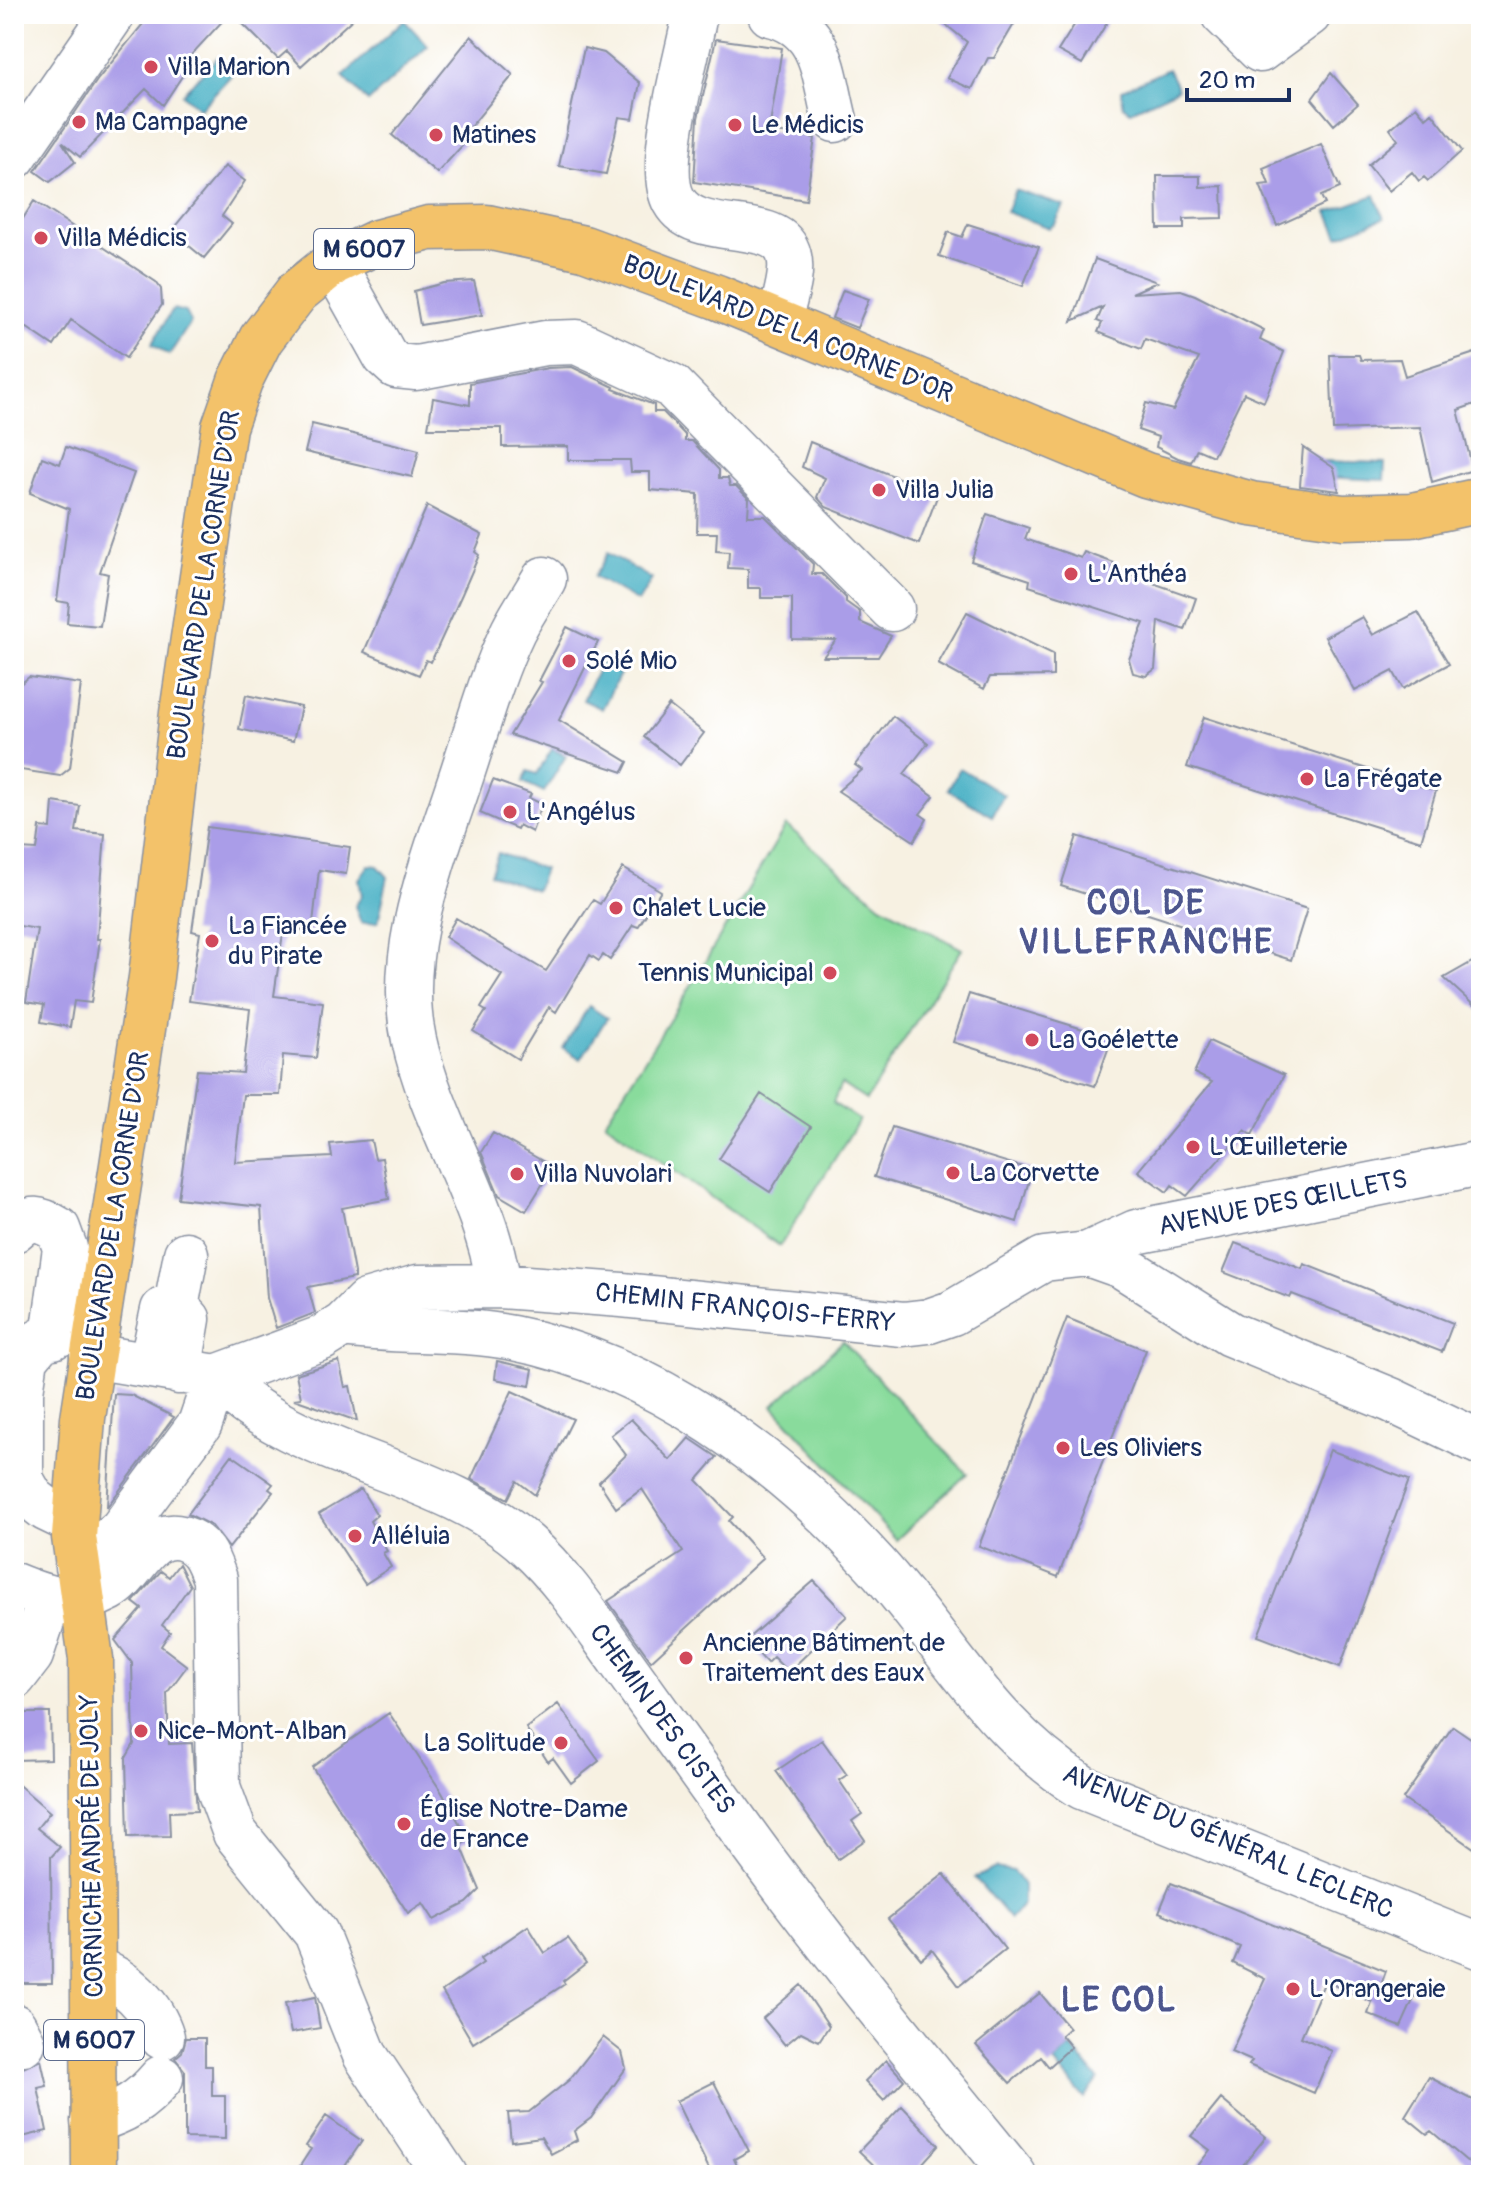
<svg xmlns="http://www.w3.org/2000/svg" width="1495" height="2189" viewBox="0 0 1495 2189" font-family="Pangolin,sans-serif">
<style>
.green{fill:#89db9c;stroke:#52857d;stroke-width:2}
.water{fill:#46b0c5;stroke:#307092;stroke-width:2}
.building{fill:#aa9de8}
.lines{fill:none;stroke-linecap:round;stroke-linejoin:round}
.minor-casing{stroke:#8990a0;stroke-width:47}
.major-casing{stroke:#8990a0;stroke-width:47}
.minor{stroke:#fff;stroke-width:44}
.major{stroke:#f3c26a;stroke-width:44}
.poi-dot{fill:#d1495b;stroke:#fff;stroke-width:3}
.labels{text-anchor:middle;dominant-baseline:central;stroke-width:6;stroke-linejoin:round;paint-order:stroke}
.shield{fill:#fff;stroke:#5f6d8e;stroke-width:2}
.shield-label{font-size:24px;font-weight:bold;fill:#1b2f5e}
.poi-label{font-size:26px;fill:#1b2f5e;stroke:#fff;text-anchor:start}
.street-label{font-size:26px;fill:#1b2f5e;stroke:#fff}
.district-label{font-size:34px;font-weight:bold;letter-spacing:2px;fill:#4d568e;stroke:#fff}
</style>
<rect width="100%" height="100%" fill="#fff"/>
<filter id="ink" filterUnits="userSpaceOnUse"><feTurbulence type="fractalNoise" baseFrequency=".0125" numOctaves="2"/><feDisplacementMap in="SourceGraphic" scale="16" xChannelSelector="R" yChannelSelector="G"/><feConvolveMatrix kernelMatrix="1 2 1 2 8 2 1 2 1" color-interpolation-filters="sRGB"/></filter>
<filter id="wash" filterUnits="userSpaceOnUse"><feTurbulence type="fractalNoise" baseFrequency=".006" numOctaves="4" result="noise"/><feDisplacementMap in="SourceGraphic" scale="32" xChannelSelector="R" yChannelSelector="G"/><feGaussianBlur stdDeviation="1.8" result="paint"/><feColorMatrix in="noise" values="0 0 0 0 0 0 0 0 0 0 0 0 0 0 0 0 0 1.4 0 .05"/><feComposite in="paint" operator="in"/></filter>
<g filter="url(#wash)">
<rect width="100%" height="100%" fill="#f7f1e2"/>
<!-- green -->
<path class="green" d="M786 825 881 905 962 949 866 1100 841 1084 833 1103 859 1120 780 1246 605 1122 686 994Z
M843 1341 967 1474 896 1540 773 1406Z"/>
<!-- water -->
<path class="water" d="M404 20 428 46 368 102 343 76Z
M218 57 234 72 200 109 182 94Z
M1168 69 1178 89 1131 111 1123 106 1122 90Z
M1015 190 1064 206 1055 224 1049 228 1006 212Z
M1375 195 1384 218 1339 236 1328 212Z
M173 309 186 312 191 322 169 355 152 344Z
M1321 461 1385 463 1384 480 1319 477Z
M608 553 652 579 638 602 594 577Z
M601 663 620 674 602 709 583 700Z
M552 749 566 756 544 792 523 782 528 771 537 774Z
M960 768 1004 795 992 816 948 790Z
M498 853 544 869 536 890 490 874Z
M369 865 378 866 388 877 378 922 361 923 355 906 362 896 359 879Z
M589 1006 607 1018 581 1059 563 1048Z
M995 1868 1013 1871 1023 1885V1904L1010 1919 975 1878Z
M1071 2047 1098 2079 1084 2098 1054 2062Z"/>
<g id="blocks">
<!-- building -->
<path class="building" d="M151 14H229L191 55 192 61 163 105 146 89 80 157 62 142 75 162 50 182 35 171 98 79Z
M233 14H358L301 66 287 51 278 59Z
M933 14H1020L994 58H988L972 89 947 78 967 42Z
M1081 14H1112L1082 64 1058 51Z
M471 36 513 75 467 131 472 135 437 173 392 135Z
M716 39 782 48 769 131 815 138 806 200 694 182 698 118Z
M584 48 604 53 640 83 633 119 619 117 606 174 559 166Z
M1331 73 1358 104 1334 125 1312 99Z
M1416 106 1426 118 1432 113 1462 151 1428 181 1424 177 1419 181 1412 172 1389 191 1368 165 1398 140 1390 129Z
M1321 144 1340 188 1321 196 1325 204 1277 226 1260 185 1269 184 1263 168Z
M225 166 245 181 222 216 232 224 204 258 171 231Z
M1157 176H1200V187L1222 186 1223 218 1184 219V229H1158Z
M34 201 156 282 161 289 162 305 126 358 71 320 54 346 14 319V233Z
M968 224 1039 247 1023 286 939 256 948 232 962 237Z
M1095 259 1157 282 1132 293 1181 290 1195 295 1264 330 1260 340 1284 352 1264 402 1244 393 1213 456 1197 449 1191 462 1178 458 1156 447 1158 437 1138 430 1146 403 1173 410 1199 358 1145 339 1141 349 1098 332 1102 323 1097 321 1103 307 1072 321Z
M474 281 482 315 420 325 414 291 444 283Z
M843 290 869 299 857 328 832 318Z
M1481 351V402L1458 410 1473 470 1432 482 1420 427 1333 430 1330 355H1359L1361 360 1400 359 1405 376Z
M572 367 614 387 613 389 654 405V412H663L685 435V441H692L719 470V478H728L730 486H736L749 499 748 516H765L813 564 812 574H822L846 598V602L860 612V622L891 636 878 657H823L836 640 792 639V598H761V588H748V569L728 568 729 552 716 551 717 533H697L698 494 650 490V472H631L630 460H568V446L502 447V428H428L433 398 470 405V383L548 368Z
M312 424 419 450 412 477 305 452Z
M810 442 938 494 919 544 826 507 817 497 825 478 802 467Z
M66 447 134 473 100 572 108 574 100 626 67 623 69 603 57 601 69 509 30 493 42 457 60 464Z
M1303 447 1334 468 1339 491 1300 486Z
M427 506 482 535 475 552 479 555 462 594 431 662 426 660 419 675 364 652Z
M987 514 1029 528 1025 539 1081 558 1084 552 1114 563 1113 569 1196 598 1185 630 1159 621 1155 669 1146 676 1133 673 1129 659 1144 623 1029 586 1030 580 971 561Z
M967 612 1053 654V676L990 677 984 689 938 664Z
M1418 612 1449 664 1403 689 1393 671 1355 691 1325 637 1362 617 1373 635Z
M567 627 598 642 559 720 628 762 623 772 510 735 542 682 539 681Z
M29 677 81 684 70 768 60 776 14 769V689Z
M246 695 301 707 293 741 239 729Z
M669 705 704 733 680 765 644 737Z
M893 716 928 743 904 774 934 796 920 814 927 819 914 841 838 791 862 770 855 765Z
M1204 717 1436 791 1421 841 1187 767Z
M493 780 531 794 529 798 542 804 532 832 519 825 517 829 480 813Z
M53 802 80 806 76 831 105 834 97 939H100L91 1003 74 1001 70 1027 41 1022 44 1005 26 1002 37 929 14 925V870L20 849 37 850 40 827 51 828Z
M207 827 350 847 346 874 319 870 312 932 284 926 274 996 323 1002 316 1058 283 1055 280 1095H243L235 1162 332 1157 330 1144 371 1140 375 1159 382 1158 389 1199 342 1208 355 1278 308 1287 315 1313 276 1328 267 1298 261 1207 178 1198 197 1070 243 1073 250 1009 189 1001 200 933 192 931Z
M1077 836 1307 909 1291 960 1061 886Z
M623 868 661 891 638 927 633 925 610 960 603 955 599 961 590 955 556 1012 549 1007 518 1059 473 1031 486 1011 481 1008 502 975 445 937 456 918 546 971 593 900 600 904Z
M1481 957V1012L1444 978Z
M969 994 1112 1038 1095 1086 953 1042Z
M1209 1041 1284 1075 1252 1135 1245 1130 1187 1196 1172 1185 1167 1192 1138 1171 1212 1082 1194 1073Z
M761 1094 811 1127 770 1192 719 1159Z
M892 1127 1032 1170 1017 1222 874 1177Z
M493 1133 553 1167 526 1211 499 1195 481 1152Z
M1235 1243 1302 1269 1304 1264 1453 1323 1442 1352 1292 1294 1290 1298 1223 1272Z
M1067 1318 1146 1350 1058 1577 979 1546Z
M339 1361 345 1387 350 1386 357 1421 294 1399 301 1398 296 1374Z
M497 1361 533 1369 530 1386 495 1379Z
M512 1391 573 1419 535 1495 517 1481 508 1499 471 1479Z
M114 1394 131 1395 174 1417 107 1507Z
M631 1419 670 1460 689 1438 717 1457 697 1480 733 1517 729 1521 763 1558 651 1661 608 1601 683 1552 642 1489 616 1508 599 1482 626 1455 611 1435Z
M1330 1450 1409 1480 1340 1667 1258 1636Z
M232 1455 273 1484 269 1489 273 1492 229 1548 212 1526 188 1514Z
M361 1489 377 1515 370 1521 387 1551 383 1553 391 1567 365 1584 319 1514Z
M179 1564 190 1586 162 1625 170 1632 161 1646 187 1666 167 1693 169 1744 192 1743 197 1811 169 1812 170 1836 128 1837 126 1758 134 1744 132 1663 115 1640 142 1609 133 1602 161 1571 169 1577Z
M814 1581 847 1616 788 1672 773 1657 767 1663 746 1640Z
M558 1704 599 1761 571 1783 553 1758 548 1762 526 1728Z
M14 1713H50L51 1759 14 1760Z
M389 1713 441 1791 469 1840 461 1845 480 1890 467 1903 434 1920 423 1903 408 1913 312 1767Z
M1453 1726 1481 1745V1853L1403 1799Z
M822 1740 847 1775 839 1780 862 1814 852 1821 865 1840 838 1859 776 1771Z
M14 1781 50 1812 37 1828 60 1847 51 1857 52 1983H14Z
M944 1874 1005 1949 959 1986 932 1950 921 1959 888 1919Z
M1171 1883 1386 1971 1382 1982 1415 1996 1401 2027 1368 2014 1372 2002 1325 1981 1301 2037 1332 2051 1314 2093 1249 2065 1252 2061 1231 2052 1265 1979 1233 1963 1240 1947 1159 1912Z
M528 1926 545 1953 568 1938 586 1963 563 1981 565 1984 473 2043 442 1991 483 1963 480 1959Z
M801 1985 829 2026 819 2041 801 2032 785 2045 763 2018Z
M1040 1993 1069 2028 1061 2035 1071 2047 1049 2067 1041 2057 1010 2083 976 2045Z
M315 1997 320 2028 291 2033 285 2003Z
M603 2037 622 2052 626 2068 591 2118 574 2131 577 2140 551 2154 541 2137 511 2141 508 2113 529 2112 569 2080Z
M186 2038H205V2066H212V2096H225V2139L185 2138V2071L175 2058 182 2052Z
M41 2060 47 2086 38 2088 47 2131 14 2139V2066L23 2068Z
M886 2060 904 2080 884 2101 865 2081Z
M1429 2077 1481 2104V2173L1431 2131 1427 2134 1405 2116Z
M714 2082 749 2151 734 2159 741 2175H712L676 2101Z
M1221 2099 1266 2137 1235 2175H1191L1210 2150 1191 2136Z
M902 2106 939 2145 912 2175H884L859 2151Z
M326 2116 362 2141 339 2175H294L311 2149 306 2146Z"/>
</g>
</g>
<g filter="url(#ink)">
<use href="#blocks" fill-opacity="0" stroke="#8990a0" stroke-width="2"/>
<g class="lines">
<defs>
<path id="minor" d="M695 14C688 56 654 166 674 201 697 242 779 213 789 256 794 275 783 303 779 322
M770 14C824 26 823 74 835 120
M1223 14 1260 50 1309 14
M14 157 113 14
M333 263 385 356 396 366 416 368 545 343 577 342 672 386 892 609
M14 1230C30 1215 40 1218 58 1229L65 1248 53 1337
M1088 1254 1136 1232 1481 1163
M499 1286C488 1203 433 1126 414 1040 394 950 437 852 464 768 479 723 492 675 513 631 522 613 534 596 544 579
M176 1307 186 1254
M343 1325C399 1333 456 1327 513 1338 653 1365 783 1462 877 1566 948 1645 989 1728 1082 1787L1481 1947
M92 1356 216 1377 322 1338 343 1325 366 1302 418 1287 499 1286 622 1295 903 1324 929 1321 952 1313 1044 1259 1088 1254 1122 1266 1230 1334 1391 1400 1481 1443
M151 1365 163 1310 176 1307 188 1319 179 1372
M216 1377C296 1461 440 1466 527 1545 564 1578 592 1622 621 1662 661 1718 701 1773 741 1829 827 1948 921 2061 1014 2175
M73 1522 46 1509 32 1498 21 1479V1392L26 1358 40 1341 67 1331 97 1327
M77 1567 121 1530 200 1424 216 1377
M14 1585C48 1599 74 1608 109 1589 136 1574 146 1529 182 1538 203 1544 208 1560 215 1579L218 1787 235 1833 316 1933 365 2055 445 2175
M14 1677 31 1655 49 1600
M95 1969C124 1979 153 2006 162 2037
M14 2026 23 2043
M93 2121C123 2112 141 2102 161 2078"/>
<path id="major" d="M94 2175 91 1659 74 1537 83 1418 151 977 182 713 224 427 240 381 261 339 297 292 333 263 377 242 429 228 487 227 584 248 717 297 1146 475 1251 504 1343 517 1412 515 1481 500"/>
</defs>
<!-- minor casing -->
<use href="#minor" class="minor-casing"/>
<!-- major casing -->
<use href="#major" class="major-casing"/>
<!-- minor -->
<use href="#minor" class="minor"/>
<!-- major -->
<use href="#major" class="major"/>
</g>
</g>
<!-- markers -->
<g class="poi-dot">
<circle cx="151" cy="67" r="8"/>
<circle cx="79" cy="122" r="8"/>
<circle cx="735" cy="125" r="8"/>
<circle cx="436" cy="135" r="8"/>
<circle cx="41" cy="238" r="8"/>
<circle cx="879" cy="490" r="8"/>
<circle cx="1071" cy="574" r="8"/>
<circle cx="569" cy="661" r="8"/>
<circle cx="1307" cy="779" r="8"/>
<circle cx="510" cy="812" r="8"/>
<circle cx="616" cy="908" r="8"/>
<circle cx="212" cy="941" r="8"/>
<circle cx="830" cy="973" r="8"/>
<circle cx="1032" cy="1040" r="8"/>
<circle cx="1193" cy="1147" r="8"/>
<circle cx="953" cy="1173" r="8"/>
<circle cx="517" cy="1174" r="8"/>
<circle cx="1063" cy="1448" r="8"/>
<circle cx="355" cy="1536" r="8"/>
<circle cx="686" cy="1658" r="8"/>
<circle cx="141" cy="1731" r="8"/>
<circle cx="561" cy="1743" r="8"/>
<circle cx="404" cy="1824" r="8"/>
<circle cx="1293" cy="1989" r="8"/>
</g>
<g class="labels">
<!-- shield labels -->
<g class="shield">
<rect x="314" y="229" width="100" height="40" rx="6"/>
<rect x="44" y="2020" width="100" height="40" rx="6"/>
</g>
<g class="shield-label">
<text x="364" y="249">M 6007</text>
<text x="94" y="2040">M 6007</text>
</g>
<!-- poi labels -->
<g class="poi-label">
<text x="167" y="67">Villa Marion</text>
<text x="95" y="122">Ma Campagne</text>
<text x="751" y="125">Le Médicis</text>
<text x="452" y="135">Matines</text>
<text x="57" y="238">Villa Médicis</text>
<text x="895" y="490">Villa Julia</text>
<text x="1087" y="574">L'Anthéa</text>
<text x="585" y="661">Solé Mio</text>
<text x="1323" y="779">La Frégate</text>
<text x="526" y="812">L'Angélus</text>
<text x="632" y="908">Chalet Lucie</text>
<text x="228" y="926">La Fiancée<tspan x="228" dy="30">du Pirate</tspan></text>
<text x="814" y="973" text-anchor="end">Tennis Municipal</text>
<text x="1048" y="1040">La Goélette</text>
<text x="1209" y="1147">L'Œuilleterie</text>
<text x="969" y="1173">La Corvette</text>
<text x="533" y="1174">Villa Nuvolari</text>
<text x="1079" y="1448">Les Oliviers</text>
<text x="371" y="1536">Alléluia</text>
<text x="702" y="1643">Ancienne Bâtiment de<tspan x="702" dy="30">Traitement des Eaux</tspan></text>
<text x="157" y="1731">Nice-Mont-Alban</text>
<text x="545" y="1743" text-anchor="end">La Solitude</text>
<text x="420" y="1809">Église Notre-Dame<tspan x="420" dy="30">de France</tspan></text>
<text x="1309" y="1989">L'Orangeraie</text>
</g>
<!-- street labels -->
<g class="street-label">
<text transform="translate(788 329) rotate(22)">BOULEVARD DE LA CORNE D'OR</text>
<text transform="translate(204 585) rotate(-81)">BOULEVARD DE LA CORNE D'OR</text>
<text transform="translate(1283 1203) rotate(-11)">AVENUE DES ŒILLETS</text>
<text transform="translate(113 1226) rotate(-81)">BOULEVARD DE LA CORNE D'OR</text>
<text transform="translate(745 1308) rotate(6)">CHEMIN FRANÇOIS-FERRY</text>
<text transform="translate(662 1719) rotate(54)">CHEMIN DES CISTES</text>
<text transform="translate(1228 1842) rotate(23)">AVENUE DU GÉNÉRAL LECLERC</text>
<text transform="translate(92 1846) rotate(-91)">CORNICHE ANDRÉ DE JOLY</text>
</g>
<!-- district labels -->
<g class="district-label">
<text x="1146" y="903">COL DE<tspan x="1146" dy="39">VILLEFRANCHE</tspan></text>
<text x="1119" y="2000">LE COL</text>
</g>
</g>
<!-- margin -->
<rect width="1495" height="2189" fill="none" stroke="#fff" stroke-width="48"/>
<!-- scale -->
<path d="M1187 88v12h102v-12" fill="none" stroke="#1b2f5e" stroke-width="4"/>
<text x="1199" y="88" font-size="24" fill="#1b2f5e" stroke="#ffffff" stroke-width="6" paint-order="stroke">20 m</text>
</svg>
